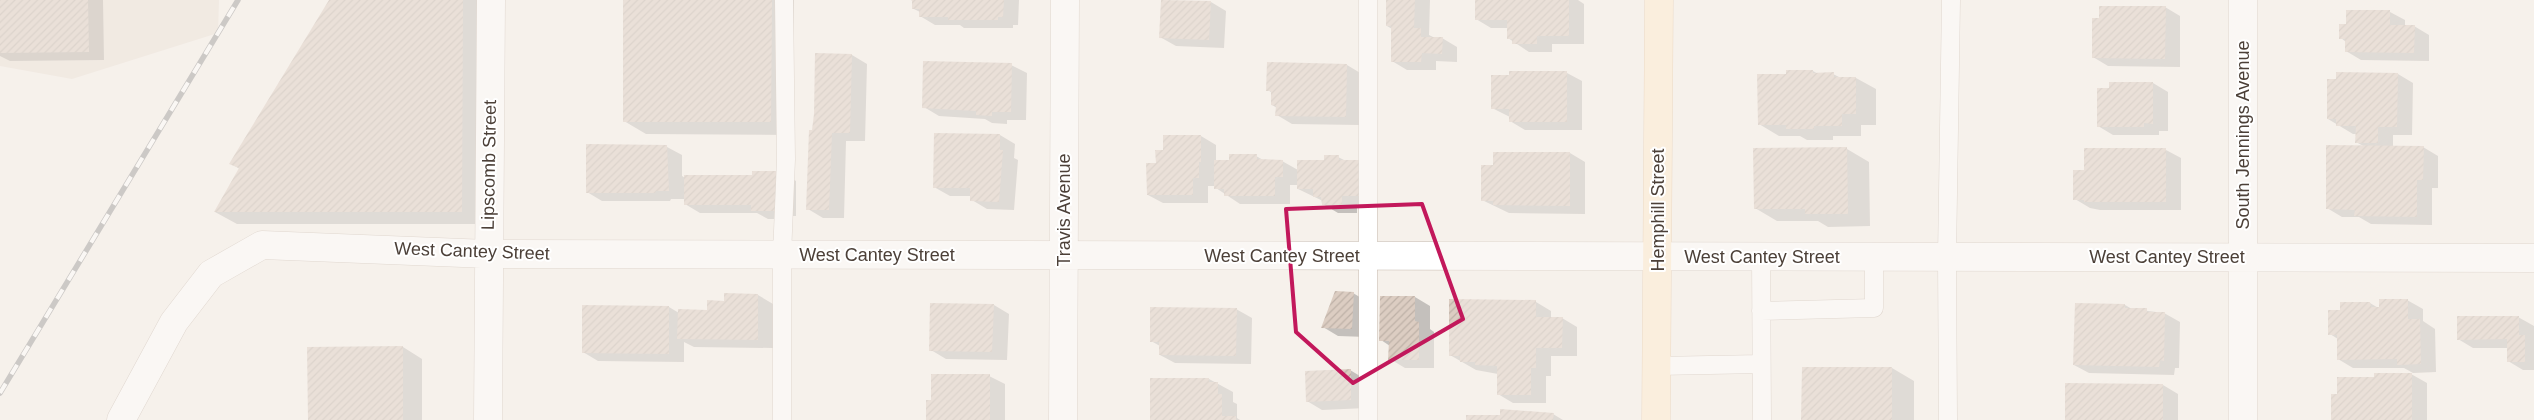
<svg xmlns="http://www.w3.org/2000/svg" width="2534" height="420" viewBox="0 0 2534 420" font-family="Helvetica,sans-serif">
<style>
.residential{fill:#ebe2d8}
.shadow{fill:#0003}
.building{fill:url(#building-hatch)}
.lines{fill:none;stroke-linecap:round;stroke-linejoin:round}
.service-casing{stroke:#c6baaf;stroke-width:19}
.minor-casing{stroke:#c6baaf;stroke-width:29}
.secondary-casing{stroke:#ddbf9a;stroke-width:29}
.service{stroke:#fff;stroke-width:18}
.minor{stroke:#fff;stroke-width:28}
.secondary{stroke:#ffeacc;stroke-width:28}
.rail-casing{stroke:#9a9a9a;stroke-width:5.5}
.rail{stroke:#fff;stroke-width:4;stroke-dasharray:11;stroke-linecap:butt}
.marked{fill:none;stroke:#c2185b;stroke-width:4;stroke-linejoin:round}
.labels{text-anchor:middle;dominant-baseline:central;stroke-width:4;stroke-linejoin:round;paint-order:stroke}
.street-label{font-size:18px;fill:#4c4038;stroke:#fff}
</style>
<defs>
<pattern id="building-hatch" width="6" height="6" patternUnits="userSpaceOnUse" patternTransform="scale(1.25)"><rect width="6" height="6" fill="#dccdc2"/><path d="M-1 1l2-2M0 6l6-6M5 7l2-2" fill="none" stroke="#beb1a7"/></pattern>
</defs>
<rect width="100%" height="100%" fill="#f6f1eb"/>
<!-- residential -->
<path class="residential" d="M0 0H219L218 33 72 79 0 66Z"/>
<!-- shadow -->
<path class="shadow" d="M0 0H103L104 60 10 61 0 56Z
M331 0H485L484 224H237L215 212 240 169 231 164Z
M624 0H794L793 135 646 134 624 121Z
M911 0H1019L1018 25H1013V28H964L960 25H935L920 16V12L914 9V2Z
M1387 0H1430L1429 35 1435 38H1442L1457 47V62L1436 61V70H1407L1392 61V29L1387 26Z
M1476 0H1578L1584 4V44H1552V52H1529L1508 38V28H1491L1476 19Z
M1211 2 1226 11 1224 48 1176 46 1160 37Z
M2165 7 2180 16V67L2108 66 2093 57Z
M2390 12 2405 20V26H2414L2429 35V61L2361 60 2346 51V42L2341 38 2347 25Z
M852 55 867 64 865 141H846L844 218H823L808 209 813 132Z
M1011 65 1027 73 1026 120H1007V124L992 123 985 119 939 116 924 107Z
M1347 65 1362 74 1360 125 1292 124 1277 115V108L1272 105V93L1268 90Z
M1813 71 1818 74H1833L1841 78H1856L1876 89V125H1861V136H1833V140H1807L1800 136H1779L1759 124 1787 75Z
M1567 73 1582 81V130H1525L1510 121V117L1492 108Z
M2337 73 2398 74 2413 83 2412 135H2393V147H2423L2438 156V188H2432V225L2371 224 2359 217H2342L2327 208 2365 147 2356 142 2357 134H2353L2328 119Z
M2111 83H2153L2168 92V131H2159V135H2113L2098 126 2111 89Z
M1000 135 1015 144 1014 158 1018 160 1014 210 987 209 972 200V196H950L934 187Z
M1164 136H1201L1216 145V161H1230L1256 156 1265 161H1282L1298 170 1338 157 1346 161 1375 204H1357V213H1338L1323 204V201L1298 189V185H1290V204H1240L1216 188V186H1208V203H1163L1148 195 1157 165 1164 151Z
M667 147 682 155V176L685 178 753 176 781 172 796 181V216H793V219H768L757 213H700L685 204V199H671L670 201H602L587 192Z
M1847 149 1869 162 1870 226 1828 227 1818 221H1777L1755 208 1754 150Z
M2085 150H2166L2181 158V210H2100L2090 208 2075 199 2085 172Z
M1570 153 1585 162V214L1509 213 1482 200 1494 166Z
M1353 293 1368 302 1367 337 1338 336 1323 327Z
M758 295 773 304V348L694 347 684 342V362L598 361 583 352V307H669L679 313 708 311 725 302Z
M1415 297 1430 306V329L1434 332V368H1405L1390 359V346L1381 340Z
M2407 300 2423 309V321L2435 329 2436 372 2413 373 2404 368H2353L2338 359V339L2330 334 2342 311 2370 303 2380 309Z
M1536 302 1551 311V318H1562L1577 327V356H1551V376H1546V403H1513L1498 394V374L1476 370 1450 355Z
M994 305 1009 314 1007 360 946 359 931 350Z
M2125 305 2132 309 2164 313 2180 322 2179 368H2175L2174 375 2089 373 2074 365Z
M1236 309 1252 318 1251 364 1175 363 1160 355V346L1151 341Z
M2518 317 2534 326V370H2523L2508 361V348H2473L2458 339Z
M403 347 422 359V420H309Z
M1892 368 1914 381V420H1803Z
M1350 370 1365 379 1366 408 1322 410 1307 401Z
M2411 374 2427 383V420H2332L2338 395 2375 378Z
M989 376 1005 384V420H928L932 401Z
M1151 379H1209L1233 392V402L1237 404V418L1240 420H1151Z
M2066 385H2163L2178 394V420H2066Z
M1553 414 1563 420H1467Z"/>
<!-- building -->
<path class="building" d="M0 0H88L89 52 0 53Z
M329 0H463L462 212H214L239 168 229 164Z
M623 0H772L771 122H623Z
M912 0H1004L1003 17H998V20H948V17H919V9H912Z
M1161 0 1211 1 1209 40 1159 38Z
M1386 0H1415L1414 28H1421V37H1443L1442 54 1422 53 1421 62H1391V26H1386Z
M1475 0H1569V36H1537V44H1512V39H1507V20H1475Z
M2099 6H2166L2165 59 2092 58V18H2099Z
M2346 10H2390V25H2415L2414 53 2345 52V39H2339V24H2346Z
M815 53 852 54 850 133H832L829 210H806L809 130H812L814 114Z
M923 61 1012 63 1011 112H992V116L976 115V111L922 108Z
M1267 62 1347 64 1346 117 1275 116 1276 106 1271 105V91H1266Z
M1786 70H1813V73L1834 72V77H1856V114H1842V126H1814V129H1786V125H1758L1757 74H1786Z
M1509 71H1567V122H1509V109H1491V75H1509Z
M2336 72 2398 73 2397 127H2378V143H2355L2356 126H2336V119H2327V79H2336Z
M2109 82H2153V124L2144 123V127H2097V88H2109Z
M934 133 1000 134V150H1003L999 202 970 201V188H933Z
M1163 135H1201V162H1199V178H1193V195H1147L1146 163H1156L1155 150H1163Z
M586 144 667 145 669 191H656L655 193H586Z
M2326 145 2424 146 2423 180H2417V217L2354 216 2355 210 2326 209Z
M1847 147 1848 214H1805V209H1754L1753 148Z
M2084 148H2166V202H2084V200H2073V170H2084Z
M1493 152H1570V206L1493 205V201H1481V165H1493Z
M1229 154H1257V159L1283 160V177H1275V196H1224V189H1214V160H1229Z
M1324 155H1339V160H1361L1360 196H1342V205H1322L1321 197H1313V189H1297V160H1324Z
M752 171H781L778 211H751V205H684V175H752Z
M1335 291 1354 292 1352 329 1321 328Z
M724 293 758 294V340L677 339 678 309 707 310V300L724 301Z
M1380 296H1415V321L1419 322V360H1388L1389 341H1379Z
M1449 299 1536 300V317H1563L1562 348H1536V368H1531V395H1497V366L1475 365V362H1460V356H1449Z
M2379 299H2408V319H2420L2421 364 2397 365V359L2337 360V335H2328V310H2340V302H2370L2371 307H2379Z
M930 303 994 304 992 352 929 351Z
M2075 303 2125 304V308H2147V312H2165L2164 361 2160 360 2159 367 2073 365Z
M582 305 669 306V354L582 353Z
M1150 307 1237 308 1236 356 1159 355V342H1150Z
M2457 316H2519V335H2525V362H2507V339L2457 340Z
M403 346V420H308L307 347Z
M1802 367H1892V420H1801Z
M1351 369V400L1306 402 1305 371Z
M2374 373H2412V420H2331V394H2337V377H2374Z
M931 374H990V420H926V400H931Z
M1150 378H1209V382H1218V394H1222V416H1236V420H1150Z
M2065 383 2163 384V420H2065Z
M1500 409 1554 413 1553 420H1466V415H1500Z"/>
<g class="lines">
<defs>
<path id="service" d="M1761 256 1762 420
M1761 311 1874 308V257
M1657 366 1761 364
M782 420V255L786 159 784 0
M1368 420V0
M1948 420 1947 257 1951 0"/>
<path id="minor" d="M121 420 174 322 211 274 262 245 488 254 2534 258
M488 420 491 0
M1063 420 1065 0
M2243 420V0"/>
<path id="secondary" d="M1656 420 1659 0"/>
</defs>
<!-- service casing -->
<use href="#service" class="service-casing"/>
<!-- minor casing -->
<use href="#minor" class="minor-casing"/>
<!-- secondary casing -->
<use href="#secondary" class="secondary-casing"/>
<!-- service -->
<use href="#service" class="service"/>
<!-- minor -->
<use href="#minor" class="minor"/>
<!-- secondary -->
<use href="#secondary" class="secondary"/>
<defs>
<path id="rail" d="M0 393 238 0"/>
</defs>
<!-- rail casing -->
<use href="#rail" class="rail-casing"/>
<!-- rail -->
<use href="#rail" class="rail"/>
</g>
<!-- marked area -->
<path d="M0 0H2534V420H0ZM1422 204 1463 319 1353 383 1296 332 1286 209Z" fill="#f6f1eb" fill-opacity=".55" fill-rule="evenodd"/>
<path class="marked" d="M1422 204 1463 319 1353 383 1296 332 1286 209Z"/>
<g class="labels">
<!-- street labels -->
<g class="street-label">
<text transform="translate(2243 135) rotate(-90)">South Jennings Avenue</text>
<text transform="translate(489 165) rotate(-89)">Lipscomb Street</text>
<text transform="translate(1064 210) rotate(-90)">Travis Avenue</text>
<text transform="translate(1658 210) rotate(-90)">Hemphill Street</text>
<text transform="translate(472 251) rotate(2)">West Cantey Street</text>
<text x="877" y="255">West Cantey Street</text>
<text x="1282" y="256">West Cantey Street</text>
<text x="1762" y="257">West Cantey Street</text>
<text x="2167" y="257">West Cantey Street</text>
</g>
</g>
</svg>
